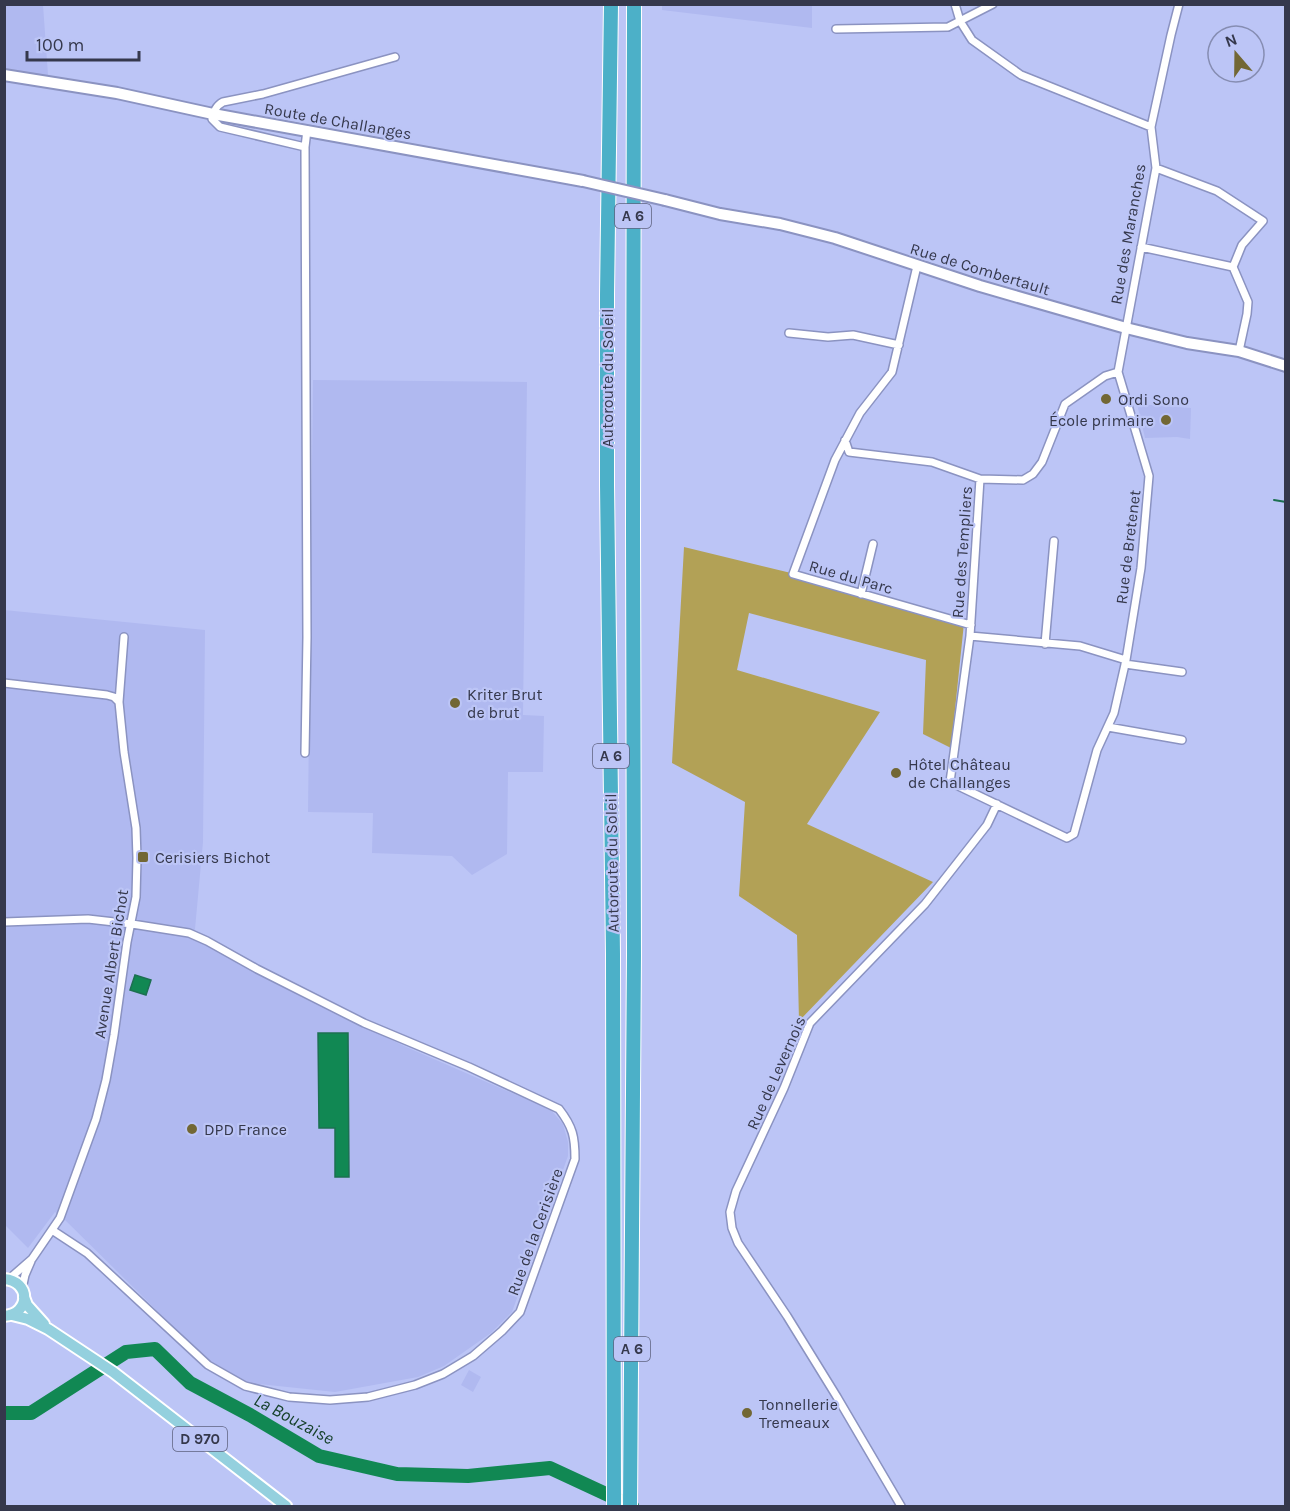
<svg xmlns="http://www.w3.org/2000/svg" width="1290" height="1511" viewBox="0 0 1290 1511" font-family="Karla,sans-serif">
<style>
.built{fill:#b0b9f0}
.green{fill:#b2a156}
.water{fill:#118853;stroke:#1c7051;stroke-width:1.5}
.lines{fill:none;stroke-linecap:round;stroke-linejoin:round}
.stream{stroke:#1c7051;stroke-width:2}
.river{stroke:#118853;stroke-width:14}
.street-casing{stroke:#8b93c1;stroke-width:10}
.secondary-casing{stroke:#8b93c1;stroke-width:14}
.primary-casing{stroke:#fff;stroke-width:14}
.highway-casing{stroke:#fff;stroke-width:16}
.street{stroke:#fff;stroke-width:7}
.secondary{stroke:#fff;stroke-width:10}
.primary{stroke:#94d0de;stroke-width:10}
.highway{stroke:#4cb0c8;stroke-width:14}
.secondary-bridge-casing{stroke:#8b93c1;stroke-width:14;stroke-linecap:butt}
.secondary-bridge{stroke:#fff;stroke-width:10}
.poi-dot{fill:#726734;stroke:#bcc5f6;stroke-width:2}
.labels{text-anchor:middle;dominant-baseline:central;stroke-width:4.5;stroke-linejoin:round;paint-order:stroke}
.shield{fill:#bcc5f6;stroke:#5e627f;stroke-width:1.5}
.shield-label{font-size:15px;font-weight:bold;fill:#35384c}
.street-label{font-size:16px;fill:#35384c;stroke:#bcc5f6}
.poi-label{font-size:16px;fill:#35384c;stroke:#bcc5f6;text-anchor:start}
.water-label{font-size:18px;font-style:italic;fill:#16412a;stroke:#bcc5f6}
</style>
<rect width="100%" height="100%" fill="#bcc5f6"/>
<!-- built -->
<path class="built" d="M4 5H43L48 75H29L5 70Z
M662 5H812V28L662 10Z
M313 380 527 382 523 715 544 716 543 772H508L507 854 472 875 452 856 372 853 373 813 308 812Z
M1137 404 1191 408 1190 439 1177 437 1145 438Z
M4 610 205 630 203 842 195 929 196 940 265 978 404 1046 551 1110 563 1124 568 1142V1156L512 1312 491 1333 444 1366 418 1377 335 1392 248 1383 203 1356 64 1219 55 1212 28 1248 5 1225Z
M469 1370 481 1377 473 1392 461 1385Z"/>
<!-- green -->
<path class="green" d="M684 547 791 573 964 623 951 748 923 734 926 660 749 613 737 670 880 712 807 824 933 882 799 1021 797 935 739 896 745 802 672 763Z"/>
<!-- water -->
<path class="water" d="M135 975 151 980 146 995 130 990Z
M318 1033H348L349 1177H335V1128H319Z"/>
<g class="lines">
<!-- stream -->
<path class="stream" d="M1274 500 1286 502"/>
<!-- river -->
<path class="river" d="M4 1413H31L126 1352 155 1349 190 1383 250 1415 319 1456 397 1474 468 1476 550 1468 632 1506"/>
<defs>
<path id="street" d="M955 4 960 21 972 40 1021 75 1151 127
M836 29 948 27 993 4
M305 147 220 127 212 119C213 112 217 105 223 102L263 94 395 57
M1156 168 1217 191 1263 221 1242 245 1233 267
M1141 247 1233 267 1248 302 1247 314 1239 351
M917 266 892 372 860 413 835 460 793 574 971 625
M789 333 828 337 853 335 899 345
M1118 372 1105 376 1065 404 1042 462 1033 474 1023 480 980 479 970 636 950 782 1067 838 1074 834 1097 750 1114 713 1126 660 1141 568 1149 476 1118 372 1156 168 1151 127 1171 35 1179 4
M845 440 849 452 932 462 980 479
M861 594 873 544
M970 636 1080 646 1126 660
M1045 644 1054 541
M1125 664 1182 672
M4 683 107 695 114 697 119 702 124 752 136 828 137 858 136 897 127 942 114 1035 106 1080 96 1119 60 1218 32 1259 9 1279
M119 702 124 637
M1108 727 1182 740
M305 753 307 637 305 147 307 130
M4 922 88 919 132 924 189 933 207 941 257 969 364 1023 469 1067 559 1109C573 1127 575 1137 575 1159L520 1312 502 1331 473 1356 443 1374 415 1385 368 1397 330 1400 289 1397 245 1386 208 1365 87 1253 52 1230
M22 1289 25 1275 31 1261
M901 1506 837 1397 787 1316 738 1243 732 1228 730 1212 736 1191 784 1088 810 1023 925 904 987 825 997 804"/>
<path id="secondary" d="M4 75 117 93 213 114 583 181
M665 200 720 214 780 224 835 238 980 286 1126 328 1187 343 1239 351 1286 366"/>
<path id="primary" d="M4 1279C31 1281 31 1314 4 1316
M24 1297 27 1305 44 1324
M12 1315 28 1319 48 1329 113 1372 286 1506"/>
<path id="highway" d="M611 4 607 295V485L613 954 614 1506
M630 1506 634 955 633 528 634 4"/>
</defs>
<!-- street casing -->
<use href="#street" class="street-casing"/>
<!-- secondary casing -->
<use href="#secondary" class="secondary-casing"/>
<!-- primary casing -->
<use href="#primary" class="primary-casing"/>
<!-- highway casing -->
<use href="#highway" class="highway-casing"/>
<!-- street -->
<use href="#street" class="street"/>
<!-- secondary -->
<use href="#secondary" class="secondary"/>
<!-- primary -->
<use href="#primary" class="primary"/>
<!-- highway -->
<use href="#highway" class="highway"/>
<defs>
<path id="secondary-bridge" d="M583 181 665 200"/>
</defs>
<!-- secondary-bridge casing -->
<use href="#secondary-bridge" class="secondary-bridge-casing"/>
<!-- secondary-bridge -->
<use href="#secondary-bridge" class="secondary-bridge"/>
</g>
<!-- markers -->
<g class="poi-dot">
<circle cx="1106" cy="399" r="6"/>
<circle cx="1166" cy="420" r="6"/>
<circle cx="455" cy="703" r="6"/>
<circle cx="896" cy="773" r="6"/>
<rect x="137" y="851" width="12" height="12" rx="3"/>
<circle cx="192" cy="1129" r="6"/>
<circle cx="747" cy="1413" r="6"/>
</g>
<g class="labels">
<!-- shield labels -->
<g class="shield">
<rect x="615" y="204" width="36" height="24" rx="4.5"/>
<rect x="593" y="744" width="36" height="24" rx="4.5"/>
<rect x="614" y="1337" width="36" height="24" rx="4.5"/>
<rect x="173" y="1427" width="54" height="24" rx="4.5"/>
</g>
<g class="shield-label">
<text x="633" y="216">A 6</text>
<text x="611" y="756">A 6</text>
<text x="632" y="1349">A 6</text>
<text x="200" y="1439">D 970</text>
</g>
<!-- street labels -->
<g class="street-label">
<text transform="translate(338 121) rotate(10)">Route de Challanges</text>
<text transform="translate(1128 234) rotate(-80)">Rue des Maranches</text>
<text transform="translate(980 269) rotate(17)">Rue de Combertault</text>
<text transform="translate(607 378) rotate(-90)">Autoroute du Soleil</text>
<text transform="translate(1128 547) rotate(-83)">Rue de Bretenet</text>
<text transform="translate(962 552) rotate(-86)">Rue des Templiers</text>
<text transform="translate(851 577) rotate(16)">Rue du Parc</text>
<text transform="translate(612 863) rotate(-91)">Autoroute du Soleil</text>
<text transform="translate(111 964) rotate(-81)">Avenue Albert Bichot</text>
<text transform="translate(776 1073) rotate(-66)">Rue de Levernois</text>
<text transform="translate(535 1232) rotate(-70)">Rue de la Cerisière</text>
</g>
<!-- poi labels -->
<g class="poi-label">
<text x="1118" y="399">Ordi Sono</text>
<text x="1154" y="420" text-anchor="end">École primaire</text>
<text x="467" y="694">Kriter Brut<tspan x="467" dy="18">de brut</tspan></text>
<text x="908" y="764">Hôtel Château<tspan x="908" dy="18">de Challanges</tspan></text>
<text x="155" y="857">Cerisiers Bichot</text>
<text x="204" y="1129">DPD France</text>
<text x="759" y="1404">Tonnellerie<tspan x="759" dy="18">Tremeaux</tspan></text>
</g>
<!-- water labels -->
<g class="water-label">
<text transform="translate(294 1419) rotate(28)">La Bouzaise</text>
</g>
</g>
<!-- border -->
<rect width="1290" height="1511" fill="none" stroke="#35384c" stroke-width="12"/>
<!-- north arrow -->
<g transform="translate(1236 54) rotate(340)"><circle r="28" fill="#bcc5f6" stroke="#868db2" stroke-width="1.5"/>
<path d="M0-4.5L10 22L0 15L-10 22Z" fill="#726734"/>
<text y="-9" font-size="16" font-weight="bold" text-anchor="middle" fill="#35384c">N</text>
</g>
<!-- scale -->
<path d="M27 51v9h112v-9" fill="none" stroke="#35384c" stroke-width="3"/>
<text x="36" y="51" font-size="18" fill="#35384c" stroke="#bcc5f6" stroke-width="4.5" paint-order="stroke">100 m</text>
</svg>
